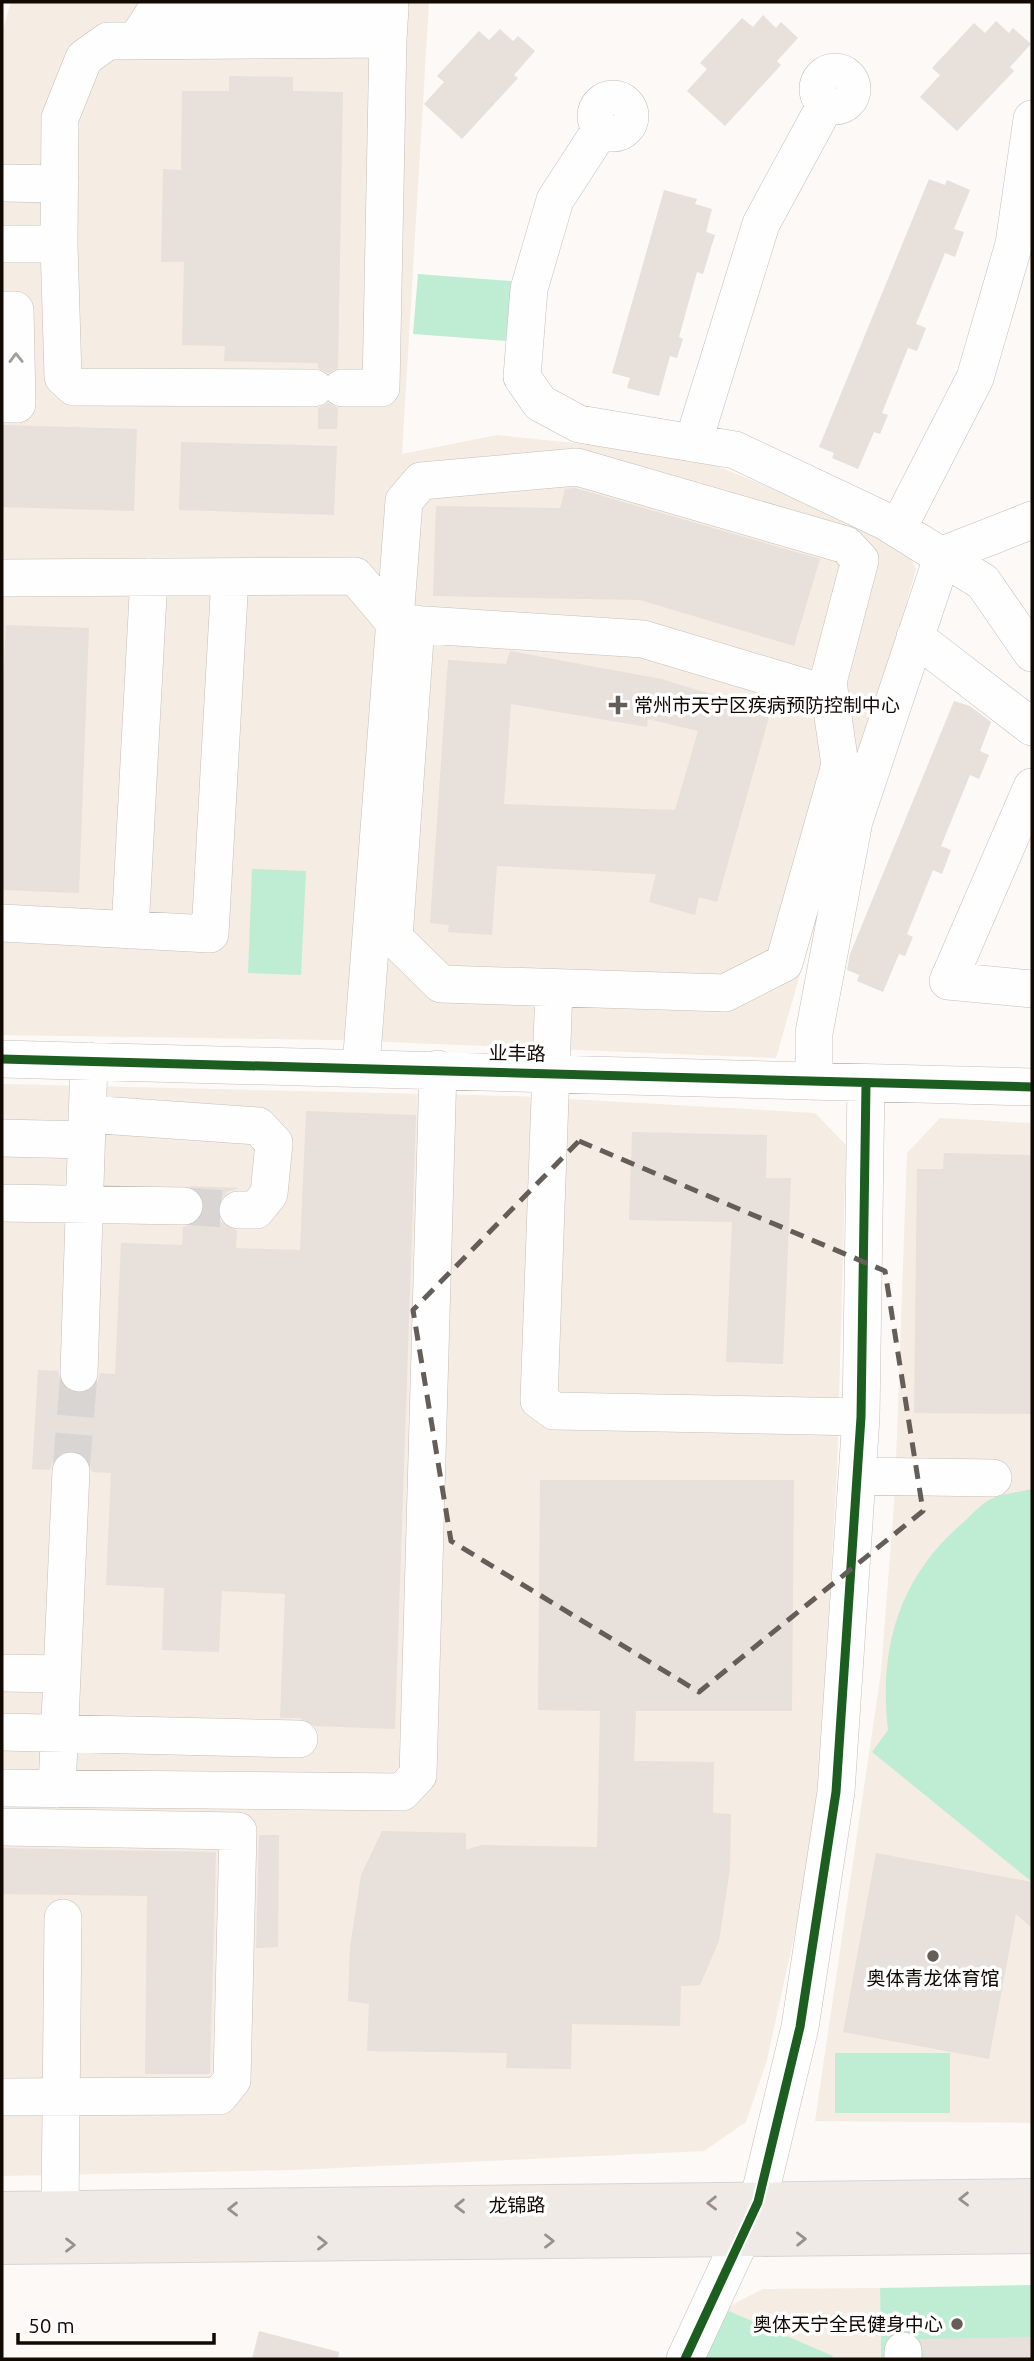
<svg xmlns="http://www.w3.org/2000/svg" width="1034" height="2361" viewBox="0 0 1034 2361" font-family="Ubuntu,'Noto Sans SC',sans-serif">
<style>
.built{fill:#f5ece3}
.green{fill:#bfedd4}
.building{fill:#e7e0db;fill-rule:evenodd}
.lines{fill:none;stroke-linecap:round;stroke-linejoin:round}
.minor-tunnel{stroke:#d9d5d2;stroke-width:37;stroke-dasharray:37 18;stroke-linecap:butt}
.minor-casing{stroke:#c5beb8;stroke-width:38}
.major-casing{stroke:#d8d5d3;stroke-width:40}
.minor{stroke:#fffefe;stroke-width:37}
.major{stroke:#f0eae7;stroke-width:38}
.cycleway-casing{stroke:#fff;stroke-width:13}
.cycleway{stroke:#1b5e20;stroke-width:9}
.oneway{stroke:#a19c9a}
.oneway2{stroke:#98908c}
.marked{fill:none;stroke:#655d58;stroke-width:5;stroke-dasharray:14 9;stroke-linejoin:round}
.poi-dot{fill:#655d58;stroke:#fff;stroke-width:2.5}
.labels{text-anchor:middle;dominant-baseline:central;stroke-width:7;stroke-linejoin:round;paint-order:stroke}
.poi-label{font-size:19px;fill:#130903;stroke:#fff;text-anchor:start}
.street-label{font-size:19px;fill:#130903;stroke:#fff}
</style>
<rect width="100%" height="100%" fill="#fcf9f6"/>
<!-- built -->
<path class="built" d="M11 2H429L402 454 497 435 689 455 902 540 916 569 776 1058 337 1040 2 1035V33Z
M2 1084 515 1096 815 1113 846 1145 837 1470 816 1836 767 2060 746 2122 704 2151 292 2170 2 2176Z
M940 1118 1032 1123V2123L815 2121 881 1672 895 1491 907 1153Z
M880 2288 881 2359H700L722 2310 763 2289Z"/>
<!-- green -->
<path class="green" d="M418 274 511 281 507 341 413 334Z
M252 869 306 871 301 975 248 973Z
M1032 1489V1882L872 1752 888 1730C879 1651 897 1582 958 1527 968 1519 979 1505 991 1499 1003 1494 1019 1492 1032 1489Z
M835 2053H950V2113H835Z
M1032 2285V2359H881L880 2288Z
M724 2309 833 2356 831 2359H702Z"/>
<!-- building -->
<path class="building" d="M763 15 776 28 781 22 798 38 777 61 781 65 725 126 687 91 707 69 700 63 742 18 753 27Z
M996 21 1009 33 1013 28 1031 44 1010 67 1014 71 957 131 920 97 940 75 932 68 974 23 985 33Z
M500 29 513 41 518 36 535 51 514 75 518 78 462 139 424 104 444 82 437 76 479 31 489 40Z
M229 76 293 77V91L343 92 338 368 328 373 318 368V363L224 361 225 346 182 345 184 262H161L163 169 181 170 182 91H229Z
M929 179 945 185 947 180 970 190 954 229 964 232 955 257 945 253 916 324 926 328 917 351 908 348 882 413 888 415 880 434 874 432 858 469 832 458 834 453 819 447Z
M664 190 697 199 695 204 712 209 706 232 715 235 703 274 697 272 679 337 683 339 677 358 670 356 659 396 627 388 630 378 612 373Z
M328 403 338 408 337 429H318V408Z
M2 425 137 429 134 511 2 507Z
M181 442 337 446 334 515 179 510Z
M575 488 820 559 794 646 640 600 433 596 436 506 560 508 565 489Z
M6 625 89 628 79 893 2 890V706Z
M510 651 661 679 747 705 745 710 769 717 717 902 699 897 695 915 649 902 656 874 497 866 492 935 448 932 449 925 430 923 448 660 506 664ZM511 704 647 727 648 719 698 731 675 810 504 804Z
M954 701 970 706 991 722 980 751 989 755 979 779 970 775 941 846 951 850 942 874 933 870 907 934 913 937 905 956 899 954 883 992 857 981 859 975 847 970 850 954Z
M306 1111 416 1115 395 1729 315 1726 300 1718H280L285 1594 222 1591 219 1652 162 1650 164 1588 106 1585 111 1473 92 1472 89 1461 83 1454 73 1450 61 1453 53 1460 50 1470 32 1469 38 1370 58 1371 61 1383 69 1391 78 1394 89 1391 97 1383 100 1373 115 1374 121 1243 182 1245 183 1227 195 1224 202 1217 205 1207 202 1195 189 1186 239 1188 227 1192 220 1200 217 1209 220 1221 237 1231 236 1248 300 1250Z
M632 1132 767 1135 766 1178H791L783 1364 726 1362 732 1222 629 1220Z
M944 1153 1032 1155V1414L914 1413 917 1169H943Z
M540 1480H794L792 1711H636L634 1761 714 1762 713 1813 731 1814 730 1869 719 1941 700 1985 681 1986 680 2026 572 2024 571 2069 506 2068 507 2053 367 2051 369 2004 348 2001 350 1947 361 1875 382 1831 466 1833V1850L481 1845 597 1847 600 1711 538 1710Z
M259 1835H279L278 1947 256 1948Z
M2 1848 216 1852 210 2074H145L147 1896 2 1894Z
M876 1853 1032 1882V1928L1016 1914 989 2059 843 2032Z
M259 2331 339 2352 338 2359H252Z
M1032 2337V2359H924L920 2339Z"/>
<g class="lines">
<!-- minor-tunnel -->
<path class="minor-tunnel" d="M184 1206 238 1210
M71 1471 79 1373"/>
<defs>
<path id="minor" d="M136 41 156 10 390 8 388 39
M818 89a17 17 0 1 1 34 0a17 17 0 1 1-34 0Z
M596 116a17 17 0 1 1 34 0a17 17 0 1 1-34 0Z
M601 129 555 200 529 289 522 377 540 403 579 424 735 450 885 521 983 582 1032 653
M2 183 60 184
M2 244H59
M2 310H15L17 404H2
M314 388 74 387 63 377 59 244 60 118 84 58 108 41 388 39 381 388H342
M693 443 761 224 826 104
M898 528 975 378 1014 244 1032 119
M2 578 355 576 395 623 643 639 830 695
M915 637 1032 727
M1032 787 948 981 1032 989
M2 923 210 934 230 577
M130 930 149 577
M554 988 539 1400 554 1411 861 1417
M2 1059 1032 1087
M361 1067 404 501 421 481 577 467 846 545 860 560 828 682 840 765 784 963 725 993 441 984 394 938 416 624
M814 1082V1033L854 821 943 555 1032 520
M87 1114 258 1126 274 1143 269 1194 256 1210H238
M2 1138 86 1140
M2 1203 184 1206
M79 1373 89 1061
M857 1476 993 1478
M2 1673 62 1674
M2 1732 299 1739
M2 1788 402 1792 418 1775 438 1069
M57 1789 71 1471
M2 1827 238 1831 232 2080 219 2096 2 2097
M60 2211 63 1918
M903 2351V2359
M685 2359 758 2202 800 2027 836 1792 861 1417 866 1084"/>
<path id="major" d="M2 2211 1032 2198
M2 2245 1032 2234"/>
</defs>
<!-- minor casing -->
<use href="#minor" class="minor-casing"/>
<!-- major casing -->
<use href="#major" class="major-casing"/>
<!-- minor -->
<use href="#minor" class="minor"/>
<!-- major -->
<use href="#major" class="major"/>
<defs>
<path id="cycleway" d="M2 1059 1032 1087
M685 2359 758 2202 800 2027 836 1792 861 1417 866 1084"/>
</defs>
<!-- cycleway casing -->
<use href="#cycleway" class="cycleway-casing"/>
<!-- cycleway -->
<use href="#cycleway" class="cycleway"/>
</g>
<!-- one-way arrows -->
<defs><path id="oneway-chevron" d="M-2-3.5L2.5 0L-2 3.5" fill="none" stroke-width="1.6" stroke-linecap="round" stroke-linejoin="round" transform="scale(1.75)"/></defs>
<use class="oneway" href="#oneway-chevron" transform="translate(16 358) rotate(-91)"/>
<g class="oneway2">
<use href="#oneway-chevron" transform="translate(964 2199) rotate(179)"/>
<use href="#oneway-chevron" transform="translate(712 2203) rotate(179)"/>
<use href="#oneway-chevron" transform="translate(460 2206) rotate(179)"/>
<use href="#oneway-chevron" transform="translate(233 2209) rotate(179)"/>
<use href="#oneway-chevron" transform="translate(801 2239) rotate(-1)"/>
<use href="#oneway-chevron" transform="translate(549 2241)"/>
<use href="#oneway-chevron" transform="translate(322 2243)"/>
<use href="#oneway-chevron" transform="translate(70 2245)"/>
</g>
<!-- marked area -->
<path class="marked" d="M579 1141 885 1271 923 1511 699 1692 451 1541 413 1310Z"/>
<!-- markers -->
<g class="poi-dot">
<path d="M614.5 694.5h7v7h7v7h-7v7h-7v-7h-7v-7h7z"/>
<circle cx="933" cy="1956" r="7"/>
<circle cx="957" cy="2324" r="7"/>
</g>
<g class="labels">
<!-- poi labels -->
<g class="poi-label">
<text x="634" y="705">常州市天宁区疾病预防控制中心</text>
<text x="933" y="1978" text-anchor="middle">奥体青龙体育馆</text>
<text x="943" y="2324" text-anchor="end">奥体天宁全民健身中心</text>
</g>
<!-- street labels -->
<g class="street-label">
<text transform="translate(517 1053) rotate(1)">业丰路</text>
<text transform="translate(517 2205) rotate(-1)">龙锦路</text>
</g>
</g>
<!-- border -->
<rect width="1034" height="2361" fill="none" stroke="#130903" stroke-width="7"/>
<!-- scale -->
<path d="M18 2333v10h196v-10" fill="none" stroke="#130903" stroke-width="3.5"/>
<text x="28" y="2333" font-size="21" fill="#130903" stroke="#ffffff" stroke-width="5" paint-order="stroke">50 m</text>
</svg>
